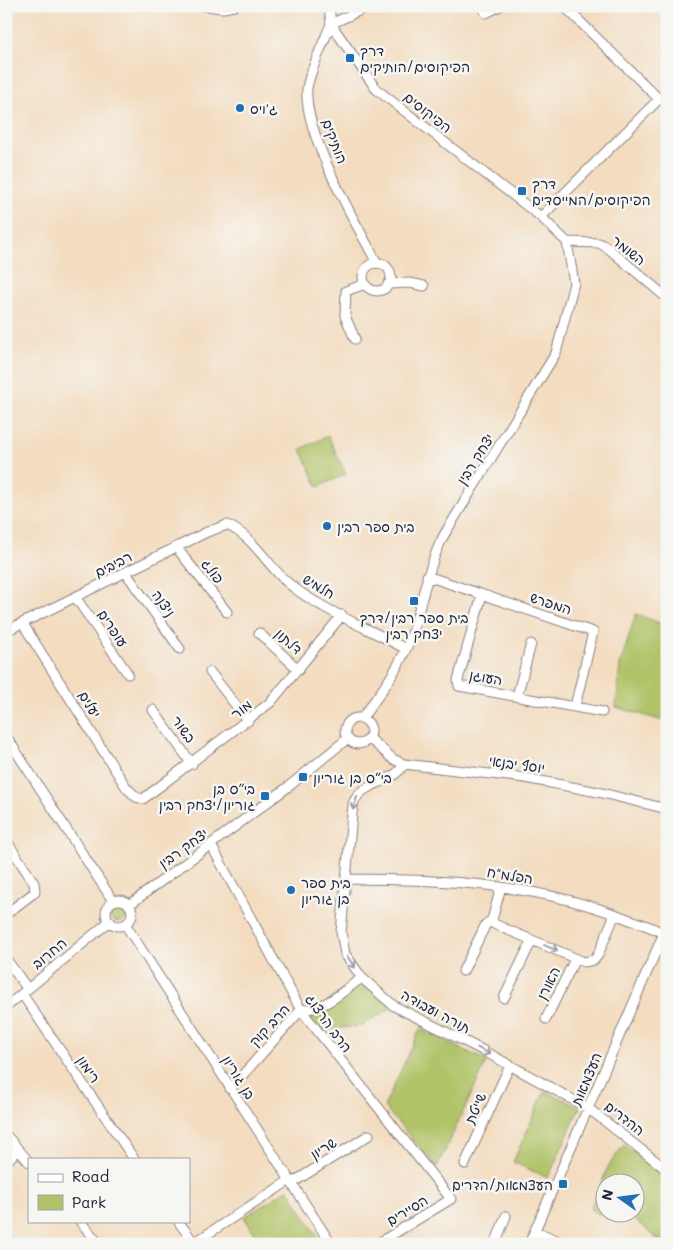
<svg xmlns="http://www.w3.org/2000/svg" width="673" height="1250" viewBox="0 0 673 1250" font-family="Mali,'Playpen Sans Hebrew',sans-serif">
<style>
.green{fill:#b0c367;stroke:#697251;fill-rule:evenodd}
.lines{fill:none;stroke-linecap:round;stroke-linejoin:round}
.minor-casing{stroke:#8a7f7d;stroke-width:11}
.minor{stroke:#fff;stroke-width:9}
.oneway{stroke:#9c9ca7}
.poi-dot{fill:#1f6fb2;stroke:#f6f6f2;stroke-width:2}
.labels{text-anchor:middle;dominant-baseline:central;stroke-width:5;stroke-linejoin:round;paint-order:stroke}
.poi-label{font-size:14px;fill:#22223b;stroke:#f6f6f2;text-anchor:start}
.street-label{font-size:14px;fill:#22223b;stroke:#f6f6f2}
</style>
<rect width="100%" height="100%" fill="#f6f6f2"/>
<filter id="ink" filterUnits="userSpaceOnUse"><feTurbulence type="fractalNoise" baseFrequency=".02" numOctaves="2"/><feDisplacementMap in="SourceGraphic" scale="10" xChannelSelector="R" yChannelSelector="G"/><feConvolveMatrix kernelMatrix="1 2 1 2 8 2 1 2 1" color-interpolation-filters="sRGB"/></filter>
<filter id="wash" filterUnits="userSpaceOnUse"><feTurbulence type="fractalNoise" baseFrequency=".0096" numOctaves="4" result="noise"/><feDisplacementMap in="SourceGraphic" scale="20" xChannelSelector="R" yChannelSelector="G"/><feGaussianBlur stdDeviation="1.12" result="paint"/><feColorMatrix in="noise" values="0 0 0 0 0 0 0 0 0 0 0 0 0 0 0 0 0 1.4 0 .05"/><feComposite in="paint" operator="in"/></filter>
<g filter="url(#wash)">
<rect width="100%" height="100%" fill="#f3dcbf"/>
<!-- green -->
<path class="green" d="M328 436 346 474 318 487 301 449Z
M636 614 667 626V722L616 707 620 665Z
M109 912a10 10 0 1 1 20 0a10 10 0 1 1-20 0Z
M362 978 394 1006 362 1025 316 1032 301 1010 317 1009Z
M420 1029 487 1061 437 1167 384 1107Z
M545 1091 580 1107 548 1178 513 1162Z
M624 1145 667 1173V1244H663L633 1218 621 1216 608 1219 590 1209 609 1165ZM606 1182H636V1212H606Z
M288 1189 322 1244H261L244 1217Z"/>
</g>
<g filter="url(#ink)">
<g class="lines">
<defs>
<path id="minor" d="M205 6 223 8 234 6
M329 6 331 24 376 89 541 217 567 242 574 283 556 353 444 535C428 566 423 598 413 631 403 663 382 691 362 718
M369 6 331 24C325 39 308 75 307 89 303 132 356 224 377 263
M482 6 486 13 500 6
M541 217 659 99 564 6
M567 242 599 243 608 248 667 298
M363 277a14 14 0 1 1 28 0a14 14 0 1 1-28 0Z
M388 284 410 283 424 286
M355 339 345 316 346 291 365 284
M176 547 227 612
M126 573 180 649
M427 576 593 632 575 706
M482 595 458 680 459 686 602 712
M76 598 128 674
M23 624 126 787 136 797 143 799 271 702 342 615
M6 631 207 532 227 525C253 536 267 565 288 583 319 609 370 629 406 649
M259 633 299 670
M210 672 248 721
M517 696 531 644
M153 710 192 764
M345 731a13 13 0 1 1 26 0a13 13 0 1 1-26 0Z
M6 736 113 901
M369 738 393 759 404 764 525 778 598 792 667 809
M404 764C393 785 361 781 353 804L341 932 345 954 362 978 394 1006 484 1051 588 1108 667 1170
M6 840 34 883 35 892 6 914
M211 845 301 1010 451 1199 377 1244
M346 879C441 879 535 883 625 918 638 923 655 927 667 936
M501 887 492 920 494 924 584 962 594 960 598 955 615 914
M106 913a13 13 0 1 1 26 0a13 13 0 1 1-26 0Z
M129 905 288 787 347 739
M125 924 331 1244
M6 959 27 988
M463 971 486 924 492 920
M22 994 134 1159
M504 998 532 940
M6 1007 110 921
M546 1019 575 959
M230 1089 301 1010C330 1007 339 993 362 978
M6 1135 29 1162
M6 1161 19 1150
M465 1164 510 1065
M292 1183 369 1135
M80 1221 99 1244
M178 1221 195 1244
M535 1231 565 1244
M194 1243 290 1180
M495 1244 506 1216
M529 1244 667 926"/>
</defs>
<!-- minor casing -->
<use href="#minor" class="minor-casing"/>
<!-- minor -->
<use href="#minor" class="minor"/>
</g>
<!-- one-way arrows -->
<defs><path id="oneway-shaft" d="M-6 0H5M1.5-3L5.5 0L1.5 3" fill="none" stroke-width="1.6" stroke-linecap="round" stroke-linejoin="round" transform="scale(1.25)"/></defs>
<g class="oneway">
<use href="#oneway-shaft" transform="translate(355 803) rotate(108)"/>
<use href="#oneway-shaft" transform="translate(551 948) rotate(23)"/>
<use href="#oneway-shaft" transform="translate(351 962) rotate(57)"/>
<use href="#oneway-shaft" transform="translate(484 1051) rotate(27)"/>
</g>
</g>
<!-- markers -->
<g class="poi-dot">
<rect x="345" y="53" width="10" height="10" rx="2.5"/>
<circle cx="240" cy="108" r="5"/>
<rect x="517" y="186" width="10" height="10" rx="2.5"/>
<circle cx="327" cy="526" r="5"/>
<rect x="409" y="596" width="10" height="10" rx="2.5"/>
<rect x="298" y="772" width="10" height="10" rx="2.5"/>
<rect x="260" y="791" width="10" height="10" rx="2.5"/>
<circle cx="291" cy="890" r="5"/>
<rect x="558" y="1179" width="10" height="10" rx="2.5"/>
</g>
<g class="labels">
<!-- poi labels -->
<g class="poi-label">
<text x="360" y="50">דרך<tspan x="360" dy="16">הפיקוסים/הותיקים</tspan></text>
<text x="250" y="108">ג'ויס</text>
<text x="532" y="183">דרך<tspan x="532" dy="16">הפיקוסים/המייסדים</tspan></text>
<text x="337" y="526">בית ספר רבין</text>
<text x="414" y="617" text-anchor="middle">בית ספר רבין/דרך<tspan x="414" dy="16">יצחק רבין</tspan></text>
<text x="313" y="777">בי״ס בן גוריון</text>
<text x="255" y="788" text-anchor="end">בי״ס בן<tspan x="255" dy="16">גוריון/יצחק רבין</tspan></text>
<text x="301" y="882">בית ספר<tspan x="301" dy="16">בן גוריון</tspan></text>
<text x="553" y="1184" text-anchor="end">העצמאות/הדרים</text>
</g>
<!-- street labels -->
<g class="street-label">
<text transform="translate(428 112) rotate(38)">הפיקוסים</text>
<text transform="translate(335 141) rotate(69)">הותיקים</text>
<text transform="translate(629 250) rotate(38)">השומר</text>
<text transform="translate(475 459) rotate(-58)">יצחק רבין</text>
<text transform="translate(113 564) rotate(-27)">רביבים</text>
<text transform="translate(213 571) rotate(52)">פולג</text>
<text transform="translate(319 586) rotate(31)">חלמיש</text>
<text transform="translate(164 603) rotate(55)">ניצנה</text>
<text transform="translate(551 603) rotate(18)">המפרש</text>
<text transform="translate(113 628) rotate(56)">עופרים</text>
<text transform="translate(289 641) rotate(42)">דלתון</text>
<text transform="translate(486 677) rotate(10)">העוגן</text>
<text transform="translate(90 704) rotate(58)">יעלים</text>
<text transform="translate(241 709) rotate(-38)">מור</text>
<text transform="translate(184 729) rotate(54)">בשור</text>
<text transform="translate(517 764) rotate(8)">יוסף יבנאי</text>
<text transform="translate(183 848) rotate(-36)">יצחק רבין</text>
<text transform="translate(510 875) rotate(9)">הפלמ"ח</text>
<text transform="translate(49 953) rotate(-39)">החרוב</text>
<text transform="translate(548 983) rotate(-64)">האורן</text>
<text transform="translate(436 1011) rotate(28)">תורה ועבודה</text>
<text transform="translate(329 1023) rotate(54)">הרב הרצוג</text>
<text transform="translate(269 1025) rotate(-47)">הרב קוק</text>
<text transform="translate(89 1069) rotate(56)">רימון</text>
<text transform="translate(239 1077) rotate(58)">בן גוריון</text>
<text transform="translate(586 1079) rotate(-67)">העצמאות</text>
<text transform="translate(475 1108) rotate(-66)">שייטת</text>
<text transform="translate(625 1118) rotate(38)">ההדרים</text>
<text transform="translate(323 1148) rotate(-32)">שריון</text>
<text transform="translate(407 1210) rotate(-31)">הסיירים</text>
</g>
</g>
<!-- margin -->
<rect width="673" height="1250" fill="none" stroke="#f6f6f2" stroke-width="25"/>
<!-- legend -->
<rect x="28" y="1158" width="162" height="65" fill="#f6f6f2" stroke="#a1a1a9"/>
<rect x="38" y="1174" width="25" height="8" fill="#ffffff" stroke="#a1a1a9"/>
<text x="72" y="1182" font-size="15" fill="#22223b">Road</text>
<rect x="38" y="1195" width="25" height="15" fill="#b0c367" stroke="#a1a1a9"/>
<text x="72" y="1208" font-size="15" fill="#22223b">Park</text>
<!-- north arrow -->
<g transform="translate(620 1198) rotate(284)"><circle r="24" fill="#f6f6f2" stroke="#a1a1a9"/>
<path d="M0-4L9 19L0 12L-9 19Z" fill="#1f6fb2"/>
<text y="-8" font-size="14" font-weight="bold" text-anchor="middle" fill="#22223b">N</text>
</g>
</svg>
